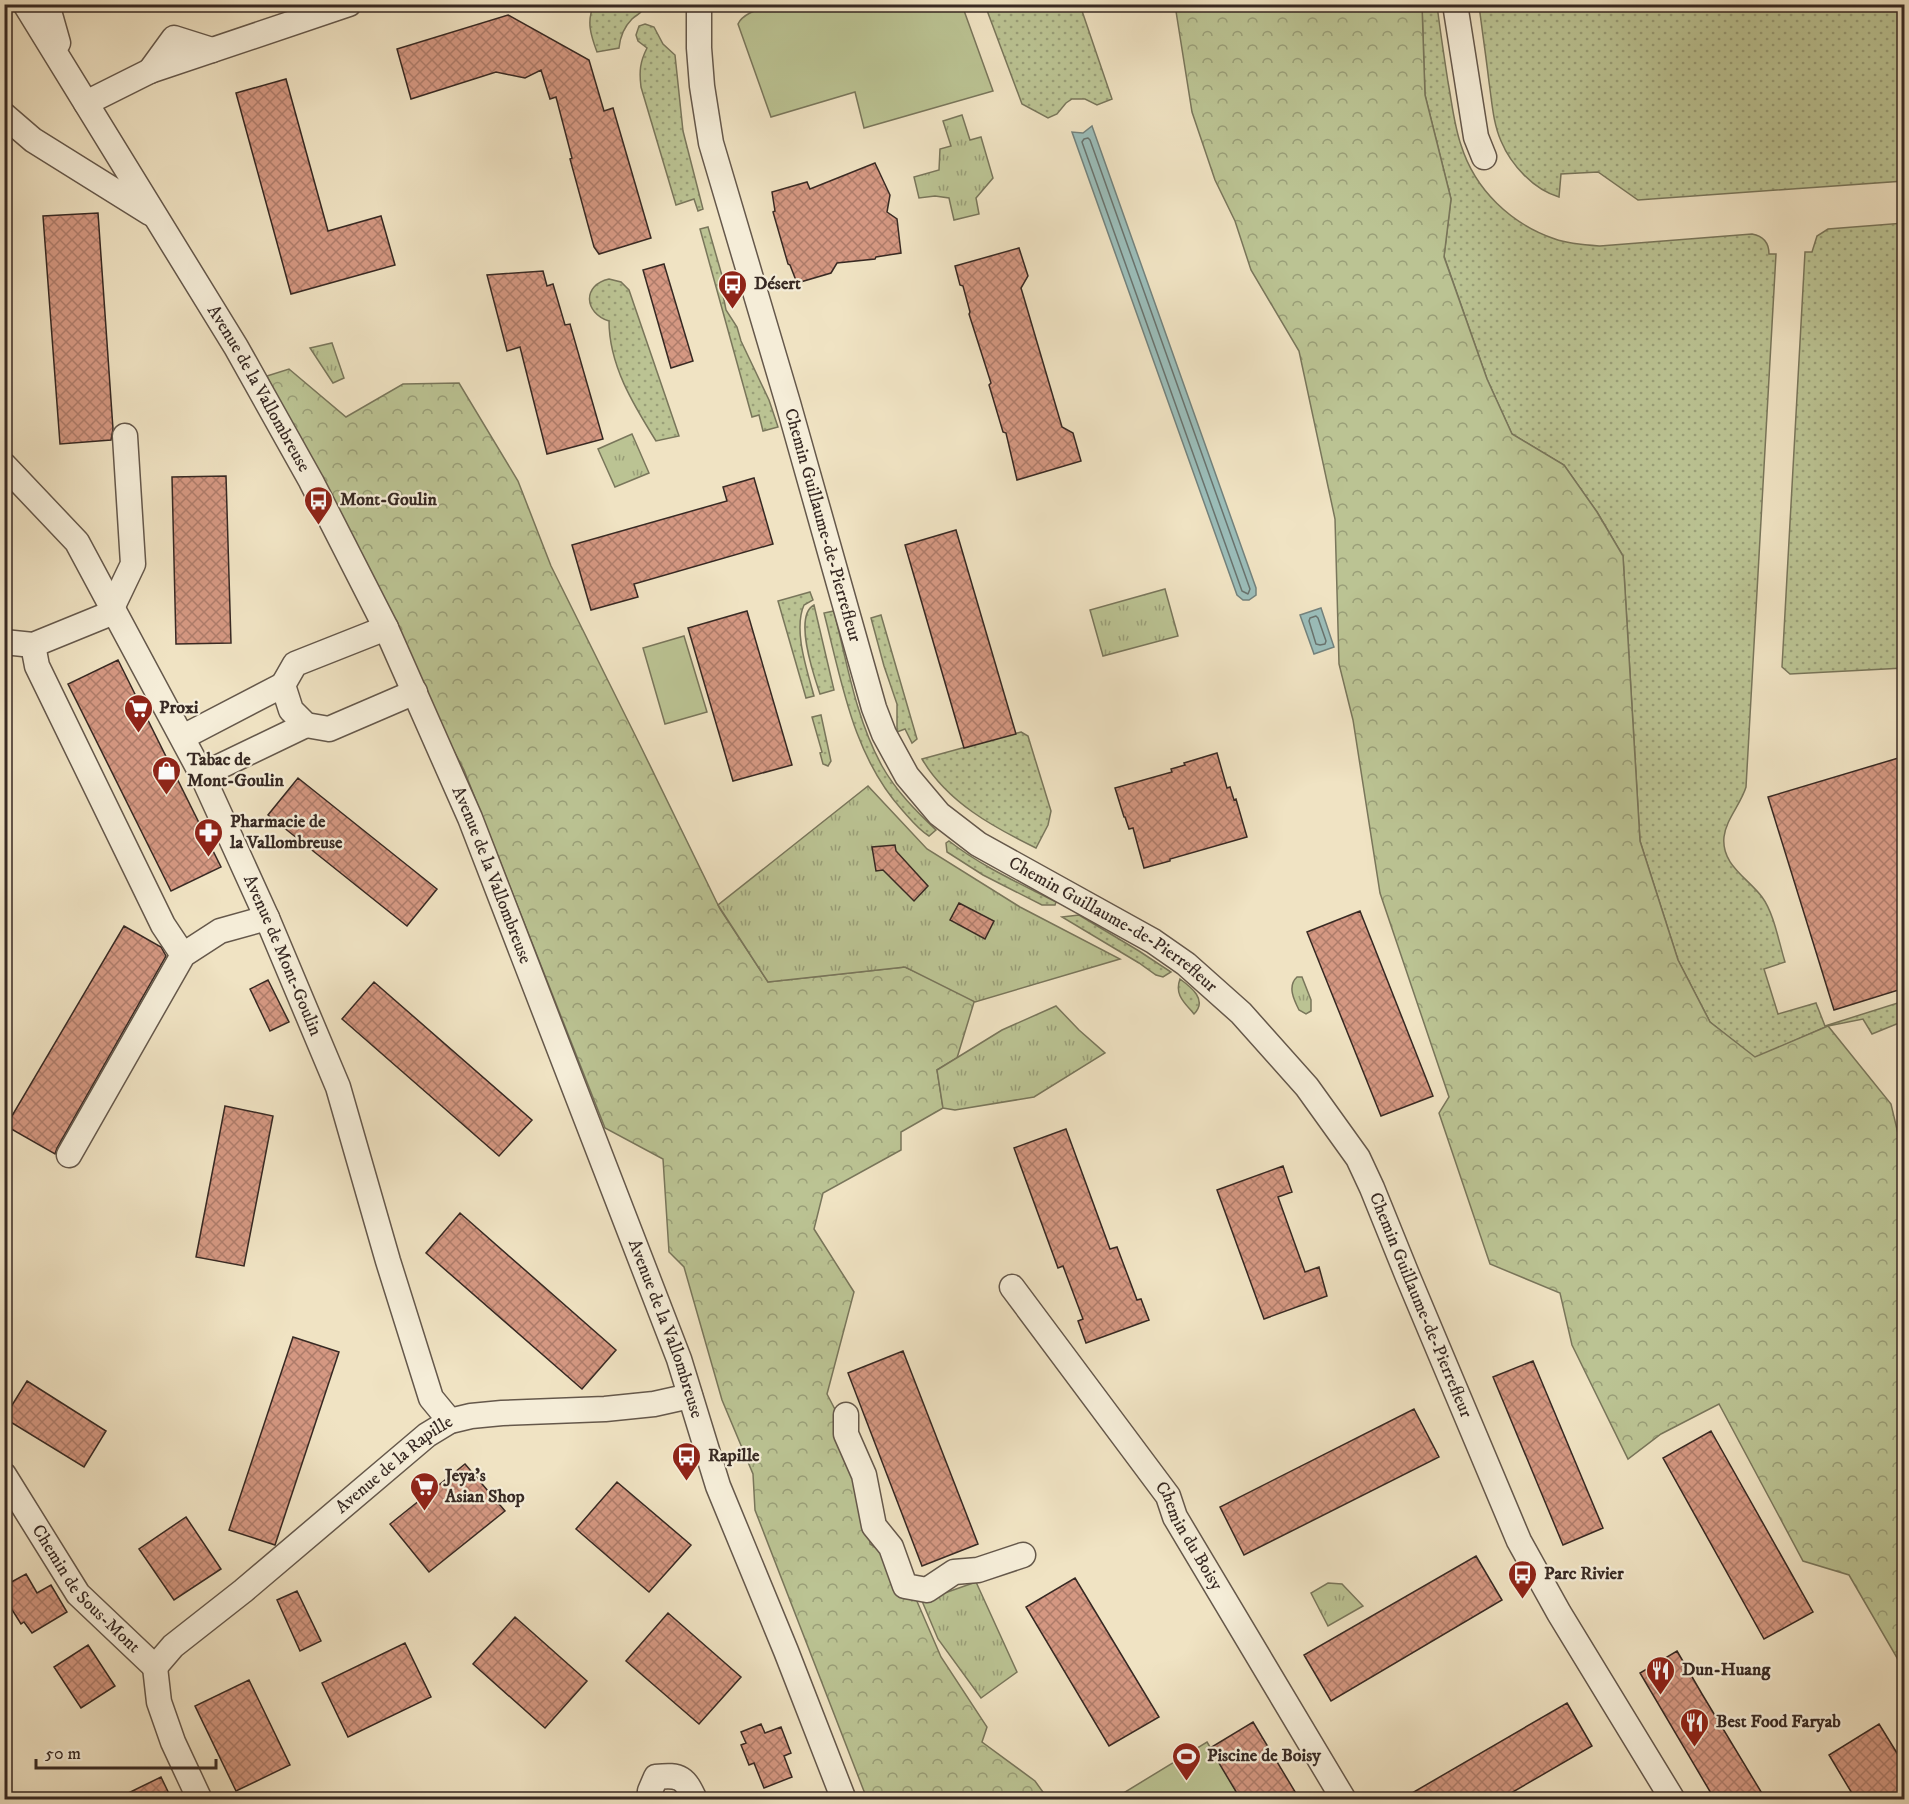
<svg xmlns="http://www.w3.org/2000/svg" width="1909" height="1804" viewBox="0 0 1909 1804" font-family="'IM FELL DW Pica',serif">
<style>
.grass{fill:url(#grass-dots);stroke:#79765b;stroke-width:1.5}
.forest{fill:url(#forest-crowns);stroke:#79765b;stroke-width:1.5}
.park{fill:url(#park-tufts);stroke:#79765b;stroke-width:1.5}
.garden{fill:#bbc393;stroke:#79765b;stroke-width:1.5}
.water{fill:#9bbdb9;stroke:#73827d;stroke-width:1.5}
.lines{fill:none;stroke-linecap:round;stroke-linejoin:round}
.shore{stroke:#69736e;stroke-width:1.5}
.building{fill:url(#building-cross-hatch);stroke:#372923;stroke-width:1.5}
.minor-casing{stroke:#65584b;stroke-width:27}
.minor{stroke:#f5edd8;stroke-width:24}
.labels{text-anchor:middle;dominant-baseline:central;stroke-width:4.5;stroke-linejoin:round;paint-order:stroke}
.poi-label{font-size:18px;font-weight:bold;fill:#372923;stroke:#f5edd8;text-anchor:start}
.street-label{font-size:18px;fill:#372923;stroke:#f5edd8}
</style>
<defs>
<pattern id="grass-dots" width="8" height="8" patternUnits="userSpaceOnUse" patternTransform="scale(1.5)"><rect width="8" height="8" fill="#bbc393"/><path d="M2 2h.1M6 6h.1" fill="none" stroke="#999e78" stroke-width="1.8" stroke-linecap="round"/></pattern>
<pattern id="forest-crowns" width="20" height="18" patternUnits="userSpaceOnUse" patternTransform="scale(1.5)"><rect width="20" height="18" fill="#bbc393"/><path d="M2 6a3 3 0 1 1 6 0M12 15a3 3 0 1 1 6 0" fill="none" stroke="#999e78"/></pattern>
<pattern id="park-tufts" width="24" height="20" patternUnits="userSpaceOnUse" patternTransform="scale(1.5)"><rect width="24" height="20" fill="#bbc393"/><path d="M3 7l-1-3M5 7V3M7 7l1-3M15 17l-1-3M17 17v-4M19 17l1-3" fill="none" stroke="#999e78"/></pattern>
<pattern id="building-cross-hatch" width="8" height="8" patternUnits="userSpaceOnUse" patternTransform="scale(1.5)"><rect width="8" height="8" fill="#d59882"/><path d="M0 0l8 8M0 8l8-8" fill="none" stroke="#ae7c6a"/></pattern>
</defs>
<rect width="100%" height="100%" fill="#f0e3c3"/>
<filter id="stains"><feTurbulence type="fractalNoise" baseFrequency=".00333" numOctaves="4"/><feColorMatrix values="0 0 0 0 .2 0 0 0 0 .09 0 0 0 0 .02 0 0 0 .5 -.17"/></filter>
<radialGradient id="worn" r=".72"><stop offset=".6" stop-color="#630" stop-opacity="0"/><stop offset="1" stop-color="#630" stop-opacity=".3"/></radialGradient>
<!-- grass -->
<path class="grass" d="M594 5H637L643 9C640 15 637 14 632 19 624 27 620 38 619 48L597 52C591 36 586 21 594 5Z
M985 5H1080L1112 99 1097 105 1085 99H1072L1066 103 1057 114 1048 118 1022 104Z
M1422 5H1437C1440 30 1444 56 1448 82 1452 103 1454 125 1461 145 1475 190 1511 224 1555 239 1569 244 1585 245 1600 246L1752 234C1763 236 1769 243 1769 254H1776L1746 787C1741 804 1726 819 1724 837 1721 865 1748 878 1762 897 1774 913 1779 943 1785 962L1764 969 1778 1014 1816 1003 1825 1026 1904 1001V1021L1872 1034 1863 1019 1828 1026 1755 1058 1710 1022 1678 960 1640 841 1623 556 1597 512 1564 465 1512 434 1487 379 1444 256 1451 199 1425 95Z
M1479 5H1904V181L1638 200 1598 172 1561 174 1559 197C1534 190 1511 165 1501 141 1493 123 1492 102 1489 82 1486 56 1482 30 1479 5Z
M645 24 654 27 663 44 675 55 683 131 703 209 698 211 694 199 676 205 641 87C639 71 640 62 647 48L638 41 636 35 639 26Z
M1904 223V668L1790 674 1782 667 1805 252H1812L1817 236 1828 229Z
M708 227 723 279 720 280 726 310 737 327 741 341 769 400 778 427 763 431 759 415 752 417 700 229Z
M609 279 621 282 629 290 679 436 656 441C633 404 609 365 609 321 584 313 582 285 609 279Z
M810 592 813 600 804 605C793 630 807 670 814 696L806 698 778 601Z
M814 605 834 690 820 694C814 676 793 616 814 605Z
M834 611C847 663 856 719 882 766 896 791 916 811 936 830L929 836C919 830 911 820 903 811 853 756 842 683 824 613Z
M881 615 917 739 912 743 905 729 897 732V704L884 666 871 618Z
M821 715 831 761 828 766 823 764 820 753 822 752 812 717Z
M1021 732 1028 736 1031 746 1051 811 1048 825 1036 848C993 827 947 802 922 759Z
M949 841C981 866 1019 883 1056 902L1055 905H1042L983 875 947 852 946 843Z
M1079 915 1139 951 1171 972 1163 977 1156 975 1139 963 1062 917Z
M1180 979C1191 987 1208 1000 1194 1014 1185 1003 1174 995 1180 979Z"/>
<!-- forest -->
<path class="forest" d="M1175 5H1422L1425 95 1451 199 1444 257 1487 379 1512 434 1564 465 1597 512 1623 556 1640 841 1678 960 1710 1022 1755 1057 1828 1026 1891 1104 1904 1159V1294L1899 1347 1904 1435V1670L1849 1575 1803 1561 1719 1404 1661 1434 1628 1459 1572 1345 1560 1293 1490 1264 1439 1113 1449 1097 1380 893 1353 720 1339 664 1335 519 1299 351 1251 270 1235 221 1215 180 1192 112Z
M289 369 346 417 403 384 459 383 518 481 551 566 640 745 720 909 768 982 905 967 975 999 957 1058 937 1070 943 1108 901 1132V1150L823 1193 814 1229 854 1292 827 1394 841 1421 866 1491 870 1544 900 1562 941 1657 987 1727 982 1742 1035 1781 1048 1799H867L755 1510 753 1474 722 1400 684 1267 669 1252 663 1159 605 1128 464 770 365 584 267 376Z"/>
<!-- park -->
<path class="park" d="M962 115 970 140 981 137 993 178 976 198 979 214 954 220 949 198 935 196 919 198 914 177 939 170 940 149 951 146 943 121Z
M332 343 344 378 333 383 310 348Z
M632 434 649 473 615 487 598 449Z
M1165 589 1178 636 1103 656 1090 610Z
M868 786 927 849 1020 907 1120 959 975 1002 905 967 768 982 718 905Z
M1297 977H1302L1311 1000V1011L1306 1014 1299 1010C1294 1000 1287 986 1297 977Z
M1056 1006 1079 1030 1105 1053 1034 1097 955 1110 943 1108 937 1070 1002 1030Z
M976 1582 1017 1672 981 1698 938 1639 922 1601Z
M1328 1583 1342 1584 1363 1606 1328 1626 1311 1593Z"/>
<!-- garden -->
<path class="garden" d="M771 5H962L993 91 864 128 855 92 771 117 738 24C743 13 760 9 771 5Z
M684 636 707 712 665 724 643 648Z
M1207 1742 1241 1799 1112 1800Z"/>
<!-- water -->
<path class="water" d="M1092 126 1256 588V595L1249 600H1243L1237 595 1072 132 1083 133Z
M1321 608 1334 647 1314 654 1300 615Z"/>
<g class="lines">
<!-- shore -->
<path class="shore" d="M1084 139 1088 138 1090 140 1250 589 1248 594 1242 591 1082 142Z
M1316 616 1318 618 1326 641 1325 644 1320 645 1316 644 1309 621 1310 618Z"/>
</g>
<!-- building -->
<path class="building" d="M508 15 589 60 604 111 613 108 651 238 599 254 594 247 570 159 572 158 556 97 550 99 541 70 525 78 496 72 411 99 397 49Z
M286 79 328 231 381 216 395 265 291 294 236 93Z
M875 163 890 195 887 212 897 219 901 253 876 257 875 259 837 263 831 273 797 283 790 265 788 264 773 212 775 211 772 192 807 182 810 189Z
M98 213 113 429 111 440 60 444 43 216Z
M1019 248 1028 276 1021 288 1024 298 1062 427 1073 433 1081 461 1017 480 1006 433 1003 432 989 385 991 383 969 314 970 312 963 286 960 285 955 266Z
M664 264 693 361 671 368 643 270Z
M543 271 547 286 553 284 565 325 570 324 603 439 547 454 520 347 507 351 487 275Z
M226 476 231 643 176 644 172 477Z
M754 478 773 544 634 584 638 597 591 610 572 545 727 501 723 487Z
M956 530 1016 734 964 748 905 545Z
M747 611 792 765 733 781 688 628Z
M118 660 221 867 171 891 68 684Z
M1217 753 1227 788 1230 787 1234 800 1236 799 1247 837 1170 859V861L1144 868 1133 828 1129 829 1125 817H1124L1115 788 1172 772 1171 769 1185 765 1184 763Z
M1905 756V988L1834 1010 1768 797Z
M298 778 437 889 407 926 268 815Z
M895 845 896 851 928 886 914 901 883 870 876 871 872 847Z
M959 903 994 921 985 939 950 920Z
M1360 911 1433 1096 1381 1116 1307 932Z
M124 926 161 947 166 956 57 1148 55 1154 6 1126Z
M268 980 289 1022 270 1031 250 989Z
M374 982 532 1120 499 1156 342 1019Z
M225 1106 273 1116 244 1266 196 1257Z
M1066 1129 1110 1249 1117 1247 1137 1300 1141 1299 1149 1320 1086 1343 1078 1321 1083 1319 1063 1266 1058 1268 1014 1148Z
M1283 1166 1292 1192 1278 1197 1305 1272 1319 1267 1327 1296 1264 1319 1217 1190Z
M460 1213 616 1350 582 1389 426 1253Z
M293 1337 339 1352 275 1545 229 1530Z
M903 1351 978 1544 922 1566 848 1373Z
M1533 1361 1603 1528 1563 1545 1493 1377Z
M27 1381 106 1431 84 1467 4 1418Z
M1414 1409 1439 1457 1244 1555 1220 1507Z
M1711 1431 1813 1612 1764 1639 1663 1458Z
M465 1464 505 1511 429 1572 390 1524Z
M617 1482 691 1545 649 1592 576 1529Z
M186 1517 221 1569 174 1600 139 1549Z
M1476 1556 1502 1600 1331 1701 1304 1655Z
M26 1574 37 1593 51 1585 67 1612 32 1633 24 1622 21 1624 4 1597V1586Z
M1075 1578 1159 1717 1109 1746 1026 1607Z
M297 1591 321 1641 300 1651 277 1600Z
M668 1613 741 1677 699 1724 626 1661Z
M515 1617 587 1681 545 1728 473 1664Z
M405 1643 431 1697 348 1737 322 1683Z
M88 1645 115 1686 81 1708 54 1667Z
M1677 1651 1702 1694 1766 1800H1715L1640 1673Z
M249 1680 290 1765 236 1791 195 1706Z
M1567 1703 1592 1746 1499 1800H1400Z
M1253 1722 1300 1800H1241L1210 1748Z
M761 1724 765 1733 781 1727 791 1753 784 1756 792 1777 764 1788 754 1763 749 1765 741 1745 746 1743 741 1732Z
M1879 1724 1905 1766V1800H1856L1829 1755Z
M161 1777 172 1800H114Z"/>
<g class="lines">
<defs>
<g id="minor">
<path id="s1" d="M25 4 236 347 311 481 386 628 470 818 679 1359 718 1486 786 1651 844 1800"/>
<path d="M47 4 58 43"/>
<path id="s2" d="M699 4V48L702 86 711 143 788 403 874 708 884 734 907 776 939 814 978 844 1153 941 1186 964 1241 1013 1307 1087 1358 1158 1372 1188 1408 1277 1519 1541 1559 1613 1673 1800"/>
<path d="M1455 4 1476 137 1484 157"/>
<path d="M150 71 174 38 212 50"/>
<path d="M86 103 150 71 349 4"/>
<path d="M4 115 33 140 150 213"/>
<path id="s3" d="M4 465 77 542 202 775 267 918 338 1087 388 1261 431 1398 450 1421"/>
<path d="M112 608 133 564 125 436"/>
<path d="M386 628 295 664 283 685 291 710 306 725 329 729 415 692"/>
<path d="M4 642 33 645 114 612"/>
<path d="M33 645 37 666 163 925 183 955"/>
<path d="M183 737 283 685"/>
<path d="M202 775 306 725"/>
<path d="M69 1155 183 955 220 931 267 918"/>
<path id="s4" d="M1012 1287 1168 1496 1175 1517 1344 1800"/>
<path d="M846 1415V1434L864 1475 874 1526 891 1547 905 1586 927 1590 954 1572 978 1570 1023 1555"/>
<path id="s5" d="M4 1475 78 1594 155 1667"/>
<path id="s6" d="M155 1667 173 1646 243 1591 427 1435 450 1421 471 1416 502 1413 605 1409 654 1404 690 1396"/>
<path d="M155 1667 159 1702 173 1742 200 1800"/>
<path d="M649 1800 650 1791 656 1777C681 1774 685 1778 695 1800"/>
</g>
</defs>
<!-- minor casing -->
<use href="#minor" class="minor-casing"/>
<!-- minor -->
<use href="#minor" class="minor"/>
</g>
<!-- icons -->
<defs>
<symbol id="bus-pin" viewBox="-11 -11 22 30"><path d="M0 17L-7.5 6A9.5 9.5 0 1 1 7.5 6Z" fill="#8f2418" stroke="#f5edd8"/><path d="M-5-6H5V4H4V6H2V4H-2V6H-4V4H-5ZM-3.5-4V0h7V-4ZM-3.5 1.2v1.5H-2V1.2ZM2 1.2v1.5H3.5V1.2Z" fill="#fff"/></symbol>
<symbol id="supermarket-pin" viewBox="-11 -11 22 30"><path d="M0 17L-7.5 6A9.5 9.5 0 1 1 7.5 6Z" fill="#8f2418" stroke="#f5edd8"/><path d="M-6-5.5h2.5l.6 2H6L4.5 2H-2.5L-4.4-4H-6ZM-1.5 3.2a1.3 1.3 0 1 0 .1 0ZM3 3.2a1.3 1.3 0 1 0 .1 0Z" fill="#fff"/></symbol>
<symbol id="shop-pin" viewBox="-11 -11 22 30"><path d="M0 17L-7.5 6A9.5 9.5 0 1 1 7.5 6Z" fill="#8f2418" stroke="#f5edd8"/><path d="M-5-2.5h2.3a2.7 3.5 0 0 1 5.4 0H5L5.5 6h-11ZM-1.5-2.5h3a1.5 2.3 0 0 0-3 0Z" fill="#fff"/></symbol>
<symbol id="pharmacy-pin" viewBox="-11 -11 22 30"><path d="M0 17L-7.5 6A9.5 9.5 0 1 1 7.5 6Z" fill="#8f2418" stroke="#f5edd8"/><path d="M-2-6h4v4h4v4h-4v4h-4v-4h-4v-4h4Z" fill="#fff"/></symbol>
<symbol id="restaurant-pin" viewBox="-11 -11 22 30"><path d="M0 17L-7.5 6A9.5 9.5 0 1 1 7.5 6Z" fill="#8f2418" stroke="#f5edd8"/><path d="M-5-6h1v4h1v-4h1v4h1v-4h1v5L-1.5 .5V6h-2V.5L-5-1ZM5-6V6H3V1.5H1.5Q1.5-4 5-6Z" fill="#fff"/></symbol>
<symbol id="stadium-pin" viewBox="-11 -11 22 30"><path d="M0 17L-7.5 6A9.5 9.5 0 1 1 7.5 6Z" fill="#8f2418" stroke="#f5edd8"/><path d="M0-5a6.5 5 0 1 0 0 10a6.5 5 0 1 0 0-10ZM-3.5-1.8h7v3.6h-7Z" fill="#fff"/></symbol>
</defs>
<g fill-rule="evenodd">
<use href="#bus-pin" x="716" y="268" width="33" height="45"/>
<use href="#bus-pin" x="302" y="484" width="33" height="45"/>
<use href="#supermarket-pin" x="122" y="692" width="33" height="45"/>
<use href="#shop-pin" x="150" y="754" width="33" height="45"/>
<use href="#pharmacy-pin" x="192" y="816" width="33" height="45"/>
<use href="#bus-pin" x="670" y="1440" width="33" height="45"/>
<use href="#supermarket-pin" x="408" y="1470" width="33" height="45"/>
<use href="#bus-pin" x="1506" y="1558" width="33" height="45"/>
<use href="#restaurant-pin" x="1644" y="1654" width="33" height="45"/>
<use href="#restaurant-pin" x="1678" y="1706" width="33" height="45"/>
<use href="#stadium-pin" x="1170" y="1740" width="33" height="45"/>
</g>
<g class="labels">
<!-- poi labels -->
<g class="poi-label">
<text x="754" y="284">Désert</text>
<text x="340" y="500">Mont-Goulin</text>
<text x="159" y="708">Proxi</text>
<text x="187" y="760">Tabac de<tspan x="187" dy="21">Mont-Goulin</tspan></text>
<text x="230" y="822">Pharmacie de<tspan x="230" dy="21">la Vallombreuse</tspan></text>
<text x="708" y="1456">Rapille</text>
<text x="445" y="1476">Jeya's<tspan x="445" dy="21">Asian Shop</tspan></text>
<text x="1544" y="1574">Parc Rivier</text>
<text x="1682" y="1670">Dun-Huang</text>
<text x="1716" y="1722">Best Food Faryab</text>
<text x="1207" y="1756">Piscine de Boisy</text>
</g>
<!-- street labels -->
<g class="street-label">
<text stroke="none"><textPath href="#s1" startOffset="450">Avenue de la Vallombreuse</textPath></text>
<text stroke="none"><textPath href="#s2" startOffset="538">Chemin Guillaume-de-Pierrefleur</textPath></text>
<text stroke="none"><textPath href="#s1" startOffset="990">Avenue de la Vallombreuse</textPath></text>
<text stroke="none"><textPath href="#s2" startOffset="1060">Chemin Guillaume-de-Pierrefleur</textPath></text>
<text stroke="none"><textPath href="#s3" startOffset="568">Avenue de Mont-Goulin</textPath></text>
<text stroke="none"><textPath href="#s2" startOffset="1563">Chemin Guillaume-de-Pierrefleur</textPath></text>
<text stroke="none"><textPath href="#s1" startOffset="1476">Avenue de la Vallombreuse</textPath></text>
<text stroke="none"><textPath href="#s6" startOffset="314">Avenue de la Rapille</textPath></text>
<text stroke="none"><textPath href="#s4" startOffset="306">Chemin du Boisy</textPath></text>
<text stroke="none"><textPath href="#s5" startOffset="141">Chemin de Sous-Mont</textPath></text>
</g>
</g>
<!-- margin -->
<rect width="1909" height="1804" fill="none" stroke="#f0e3c3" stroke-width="24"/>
<rect x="6" y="6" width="1897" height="1792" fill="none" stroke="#372923" stroke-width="3"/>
<rect x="12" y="12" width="1885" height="1780" fill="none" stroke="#372923" stroke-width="1.5"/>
<!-- scale -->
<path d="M36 1759v9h180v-9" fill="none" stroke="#372923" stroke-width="3"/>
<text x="45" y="1759" font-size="18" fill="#372923" stroke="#f5edd8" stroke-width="4.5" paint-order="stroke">50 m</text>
<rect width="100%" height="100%" filter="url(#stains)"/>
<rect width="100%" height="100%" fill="url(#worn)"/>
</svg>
